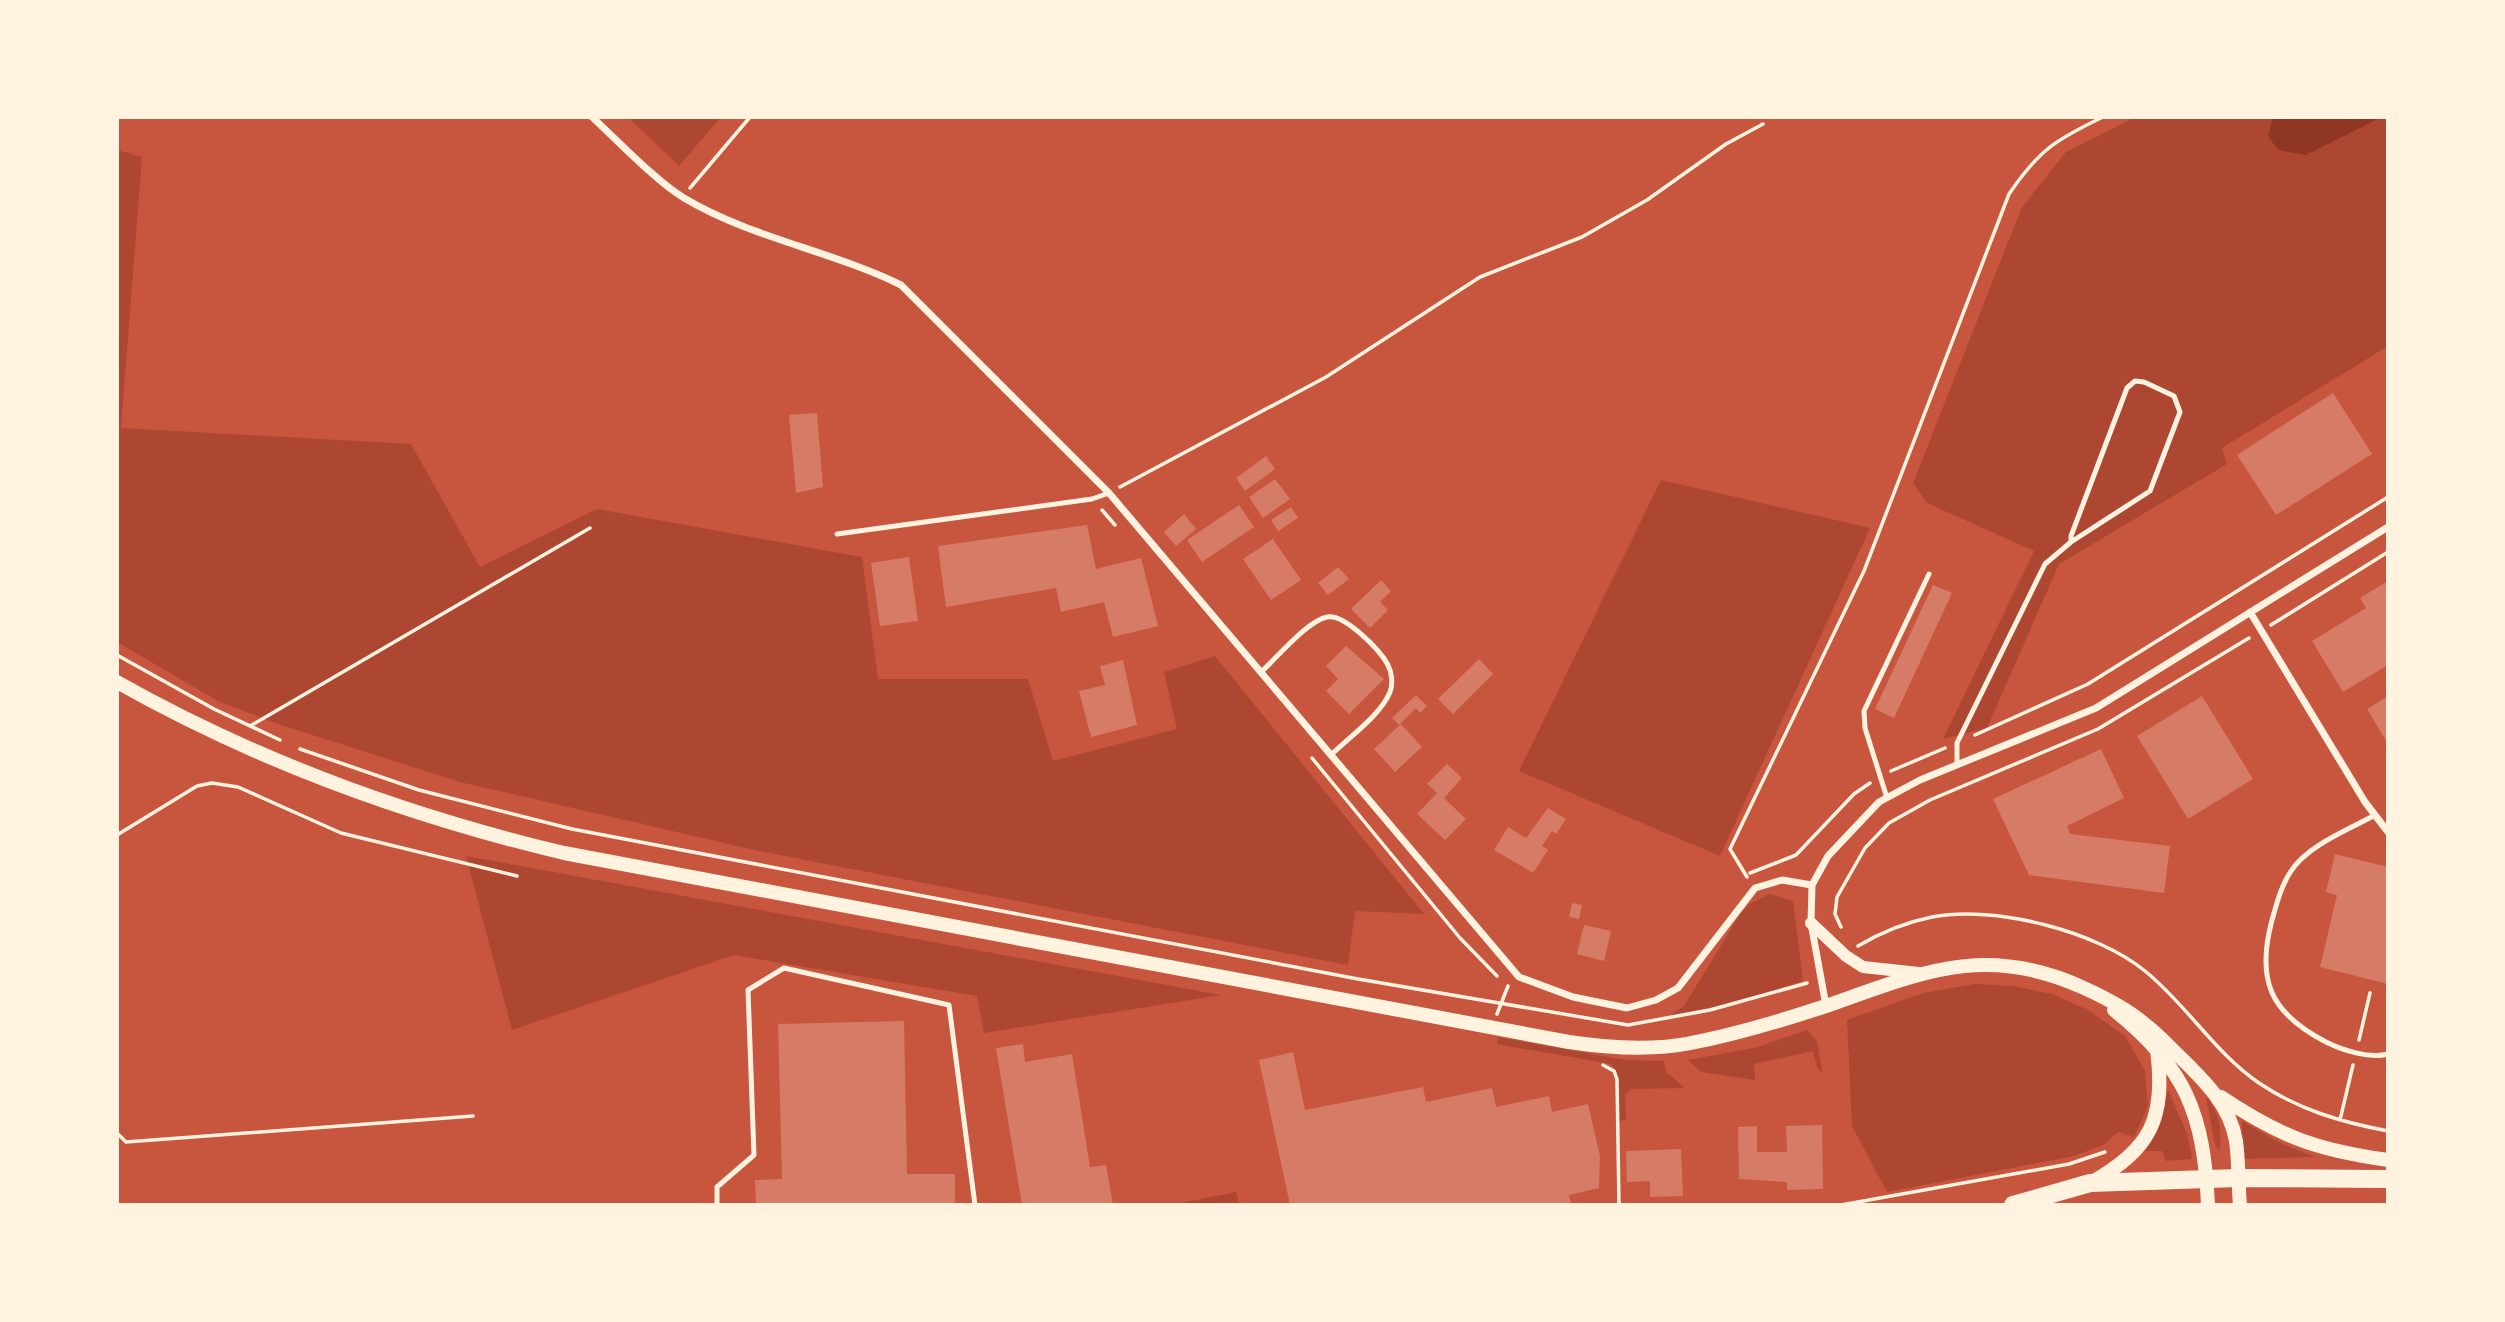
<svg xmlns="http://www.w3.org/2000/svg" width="2505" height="1322" viewBox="0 0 2505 1322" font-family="'IBM Plex Serif',serif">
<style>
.green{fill:#ae4732}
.water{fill:#8f3625}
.building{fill:#d67c66}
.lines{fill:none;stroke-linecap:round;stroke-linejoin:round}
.path{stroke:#fff3e0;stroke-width:3.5}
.service{stroke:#fff3e0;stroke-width:5}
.minor{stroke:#fff3e0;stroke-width:7}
.tertiary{stroke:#fff3e0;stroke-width:12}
.secondary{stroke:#fff3e0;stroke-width:14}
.primary{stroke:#fff3e0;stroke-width:18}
</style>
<rect width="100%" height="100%" fill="#c8553d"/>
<!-- green -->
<path class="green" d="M628 117H721L679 166Z
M2135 117H2388V346L2222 448 2227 464 2059 564 1987 728 1943 739 2034 551 1927 503 1913 483 2022 207 2066 152Z
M117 150 142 157 121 428 411 444 480 567 597 509 862 557 878 679H1028L1053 761 1177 729 1164 672 1215 656 1424 914 1355 911 1348 965 759 851 460 782 278 724 218 701 117 642Z
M1661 480 1870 528 1720 856 1519 771Z
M466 856 1221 995 984 1033 977 996 734 955 512 1030Z
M1770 894 1793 901 1803 981 1729 1004 1671 1015 1684 1006 1741 913 1751 903Z
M1975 984 2013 986 2052 994 2088 1010 2125 1036 2145 1071 2148 1106 2134 1137 2118 1132 2103 1145 2074 1156 1887 1192 1852 1126 1847 1020 1923 993Z
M1807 1030 1817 1041 1823 1074 1817 1067 1813 1051 1754 1064 1755 1080 1701 1072 1688 1060 1758 1047Z
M1498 1037 1626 1060 1664 1061 1666 1072 1685 1088 1631 1089 1625 1094 1626 1120 1620 1121 1617 1071 1610 1064 1497 1044Z
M2168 1090 2187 1134 2192 1159 2166 1161 2162 1151H2144L2161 1123Z
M2206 1097C2219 1110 2223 1133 2219 1151L2215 1144Z
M2242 1121 2278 1142 2315 1157 2243 1159Z
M1236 1192 1239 1205H1170Z"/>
<!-- water -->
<path class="water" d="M2273 117H2382L2306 155 2278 150 2268 136Z"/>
<!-- building -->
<path class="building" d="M2333 393 2372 454 2276 515 2237 455Z
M817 413 823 487 796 493 789 415Z
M1266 456 1275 469 1245 491 1236 478Z
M1275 479 1290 499 1263 518 1249 497Z
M1239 505 1254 527 1202 562 1187 540Z
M1291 507 1298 518 1278 531 1271 520Z
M1184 514 1196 529 1176 546 1164 532Z
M1087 525 1096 569 1141 558 1158 626 1113 637 1104 602 1061 612 1056 588 946 607 938 546Z
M1273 539 1301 580 1271 600 1243 559Z
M909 557 918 621 880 626 871 563Z
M1338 567 1349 579 1328 595 1318 583Z
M1381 580 1391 591 1380 602 1388 610 1370 628 1351 609Z
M2388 581V665L2343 692 2312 641 2366 608 2360 598Z
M1933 585 1952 593 1894 718 1875 709Z
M1346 646 1384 679 1349 714 1326 691 1338 679 1326 666Z
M1479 659 1493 674 1453 714 1438 699Z
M1123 660 1137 725 1091 737 1079 691 1105 685 1100 666Z
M1416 695 1427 706 1420 713 1416 708 1399 725 1392 718Z
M2202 696 2253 779 2188 819 2137 736Z
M2388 696V744L2367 709Z
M1401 724 1422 747 1395 772 1374 749Z
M2101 749 2124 798 2067 826 2070 834 2170 846 2164 893 2029 875 1993 799Z
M1447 764 1462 778 1444 798 1466 819 1445 840 1417 814 1437 793 1427 784Z
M1548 808 1566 819 1556 834 1552 831 1542 846 1548 850 1533 873 1494 850 1508 827 1526 838Z
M2335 854 2388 867V984L2320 967 2337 895 2326 892Z
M1572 903 1582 905 1579 919 1569 917Z
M1584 925 1611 931 1604 961 1577 954Z
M904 1021 907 1174H955V1205H756L755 1180 782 1179 778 1024Z
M1023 1044 1025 1062 1072 1054 1090 1167 1106 1165 1113 1205H1022L996 1048Z
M1293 1052 1305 1110 1423 1087 1426 1102 1492 1088 1496 1107 1549 1096 1552 1112 1588 1104 1600 1156 1599 1188 1569 1195 1571 1205H1290L1259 1060Z
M1822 1125 1823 1189 1787 1190V1182L1739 1179 1738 1127 1757 1126V1152H1787L1786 1126Z
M1681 1149 1683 1196 1650 1197V1181L1627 1182 1626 1151Z"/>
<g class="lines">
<!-- path -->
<path class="path" d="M690 188 750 117
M1120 487 1326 377 1480 277 1582 237 1647 200 1726 144 1763 124
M1102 510 1115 525
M2271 625 2388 552
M117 655 214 709 280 740
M250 726 590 528
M1975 735 2088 684 2388 497
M300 749 419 790 572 829 1358 979 1628 1025 1710 1010 1807 983
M1312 758 1460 938 1497 976
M1891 771 1945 748
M117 835 197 786 212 783 238 787 341 833 517 876
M1750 873 1796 855 1854 794 1870 783
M1747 877 1730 849 1864 571 2009 194C2039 150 2055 140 2103 117
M1841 927 1835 914 1837 897 1865 848 1889 823 1930 800 2098 729 2249 638
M1858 946C1880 933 1907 922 1932 917 1995 905 2096 931 2145 971 2186 1004 2215 1053 2259 1083 2299 1110 2341 1122 2388 1131
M1497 1014 1508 986
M2359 1040 2370 993
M1603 1065 1614 1071 1617 1079 1619 1205
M2340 1120 2353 1065
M117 1133 126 1142 473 1116
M1841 1205 2069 1164 2105 1152"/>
<!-- service -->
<path class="service" d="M837 534 1092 499 1109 493
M1261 672C1277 658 1307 621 1327 617 1344 613 1380 650 1388 665 1392 673 1393 684 1390 692 1380 716 1349 737 1331 755
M1957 765V743L2045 564 2071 542 2150 491 2180 412 2174 396 2144 382 2135 381 2127 388 2071 536V542
M1887 798 1865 728 1864 711 1929 574
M2375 815C2348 830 2308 845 2291 871 2281 886 2277 903 2272 920 2256 980 2270 1013 2326 1042 2342 1050 2369 1059 2388 1054
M717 1205V1187L754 1155 748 990 784 968 949 1005 975 1205"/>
<!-- minor -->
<path class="minor" d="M592 117C617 140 657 182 684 198 751 238 832 251 901 285L1109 493 1519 977 1573 997 1627 1008 1656 1000 1678 988 1755 888 1782 880 1812 885
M2250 612 2365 802 2388 832
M1826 1006 1811 923 1812 885 1828 856 1879 802 1920 780 2096 708 2388 527"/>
<!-- tertiary -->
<path class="tertiary" d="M1811 923 1846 956 1863 967 1919 973"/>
<!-- secondary -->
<path class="secondary" d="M117 682C257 761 408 816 564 853L1569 1042C1609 1048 1651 1051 1691 1043 1738 1034 1784 1020 1829 1005 1923 972 1986 943 2084 988 2115 1002 2138 1016 2163 1040 2192 1070 2229 1098 2236 1141 2239 1162 2238 1184 2240 1205
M2114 1010C2186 1067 2204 1115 2208 1205
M2221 1097C2281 1137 2316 1150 2388 1160
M2092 1182C2151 1149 2166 1118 2157 1050"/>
<!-- primary -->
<path class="primary" d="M2013 1205 2090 1183 2238 1178 2388 1179"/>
</g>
<!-- border -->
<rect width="2505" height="1322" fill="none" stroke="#fff3e0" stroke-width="238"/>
</svg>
